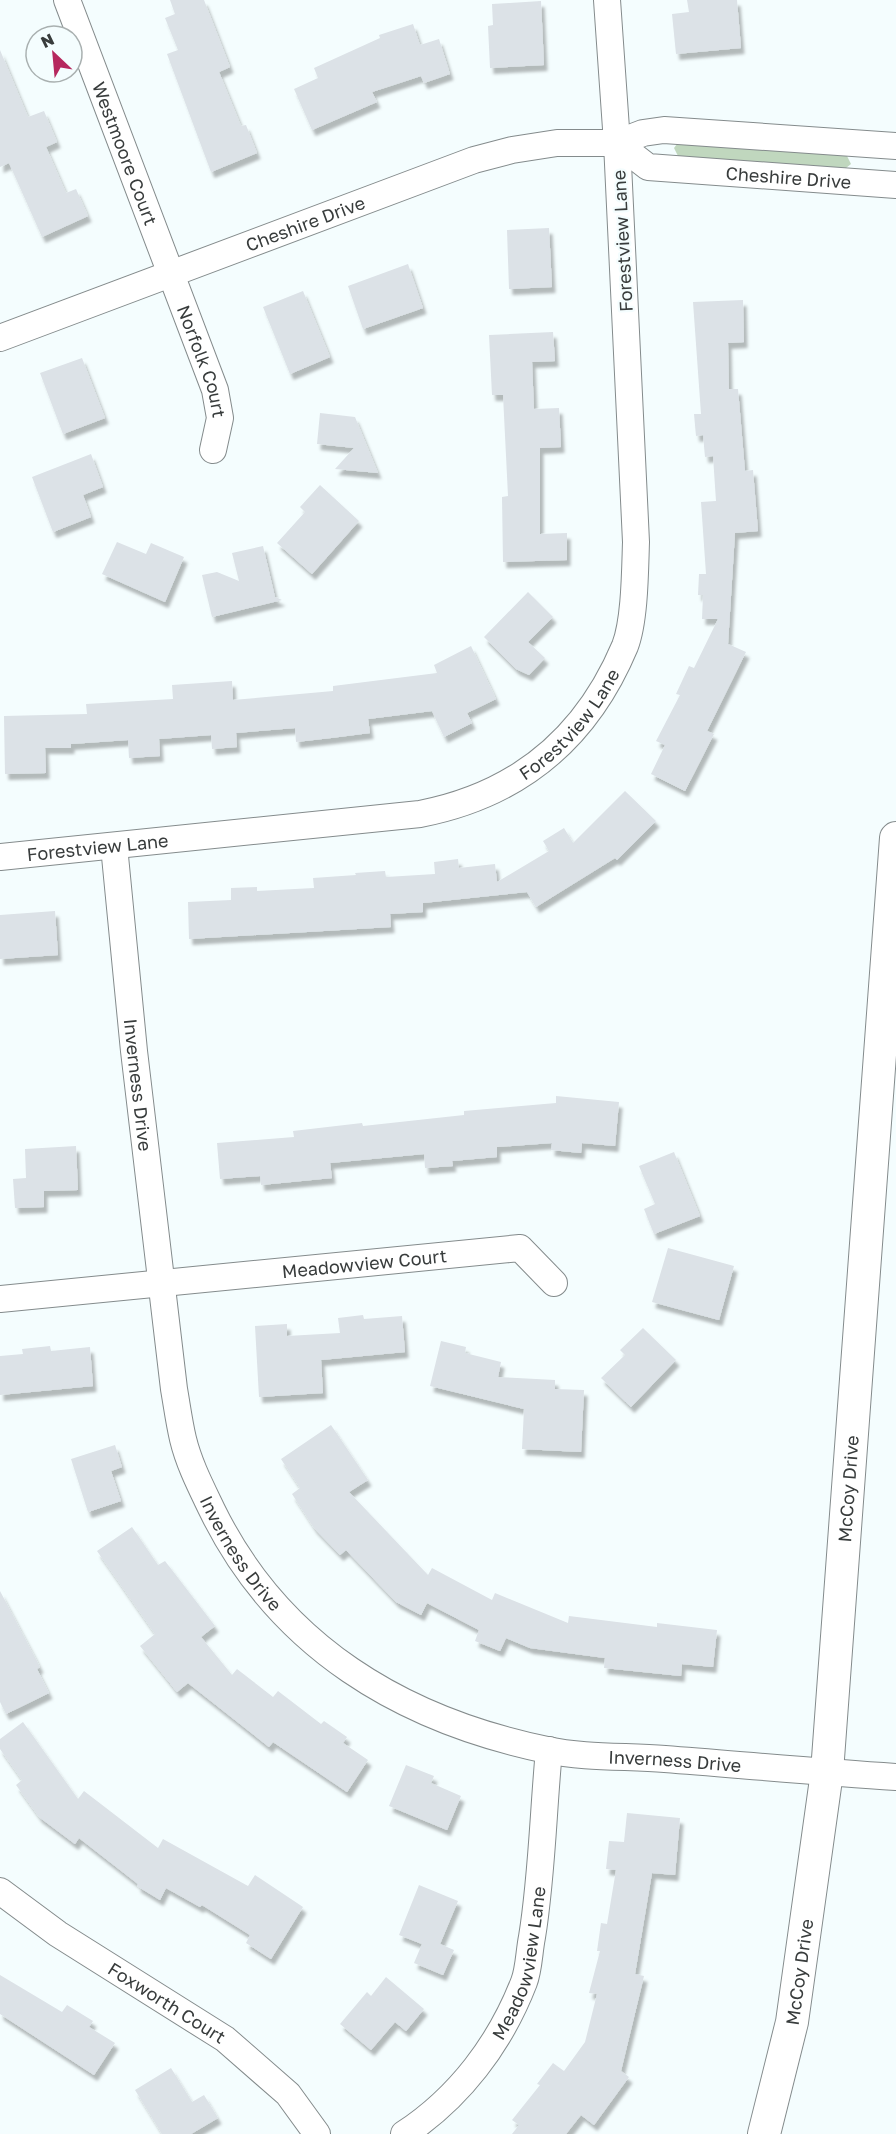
<svg xmlns="http://www.w3.org/2000/svg" width="896" height="2134" viewBox="0 0 896 2134" font-family="'Golos Text',sans-serif">
<style>
.green{fill:#c0d7be}
.building{fill:#dce2e7;filter:url(#shadow)}
.lines{fill:none;stroke-linecap:round;stroke-linejoin:round}
.minor-casing{stroke:#848b8c;stroke-width:28}
.tertiary-casing{stroke:#848b8c;stroke-width:34}
.minor{stroke:#fff;stroke-width:26}
.tertiary{stroke:#fff;stroke-width:32}
.labels{text-anchor:middle;dominant-baseline:central;stroke-width:4.5;stroke-linejoin:round;paint-order:stroke}
.street-label{font-size:18px;fill:#383c3c;stroke:#f4fdfe}
</style>
<defs>
<filter id="shadow"><feDropShadow dx="3.5" dy="6" stdDeviation="1.5" flood-color="#0004"/></filter>
</defs>
<rect width="100%" height="100%" fill="#f4fdfe"/>
<!-- green -->
<path class="green" d="M677 144 846 154 851 164 846 168 678 156 674 148Z"/>
<!-- building -->
<path class="building" d="M170 0H204L230 67 219 72 241 126 246 125 257 153 211 172 167 54 178 50 165 18 175 14Z
M687 0H737L741 48 676 54 672 14 689 12Z
M541 1 544 65 490 68 488 26 493 25 492 4Z
M413 24 420 45 439 39 450 74 424 83 421 76 372 92 377 102 312 130 294 89 318 78 314 68 380 38 379 35Z
M0 50 28 117 44 111 57 142 46 147 66 193 76 189 88 216 42 237 9 163 0 167Z
M549 228 552 287 509 289 507 230Z
M408 264 423 308 363 329 348 286Z
M303 291 330 357 290 374 263 307Z
M743 300 744 342 728 343 729 389H738L745 471 753 470 758 531 735 533 728 644 746 652 707 731 714 734 685 791 651 774 665 745 656 741 680 695 676 694 689 666 694 668 718 619H702L703 595H698L699 574H706L701 502 716 501 713 456 705 457 703 435 696 436 694 414H701L693 302Z
M553 332 555 361 532 362 534 409 559 408 561 447 540 448V534L567 533V560L503 562 502 497 508 496 503 395H492L489 335Z
M82 358 105 418 63 434 40 373Z
M320 413 355 417 378 473 335 469 354 448 317 444Z
M91 454 103 487 83 495 91 517 53 532 32 477Z
M320 485 359 521 312 574 277 543 305 512 300 507Z
M117 542 146 554 151 543 184 557 165 602 102 574Z
M263 546 275 597 282 600 212 617 202 575 217 572 239 581 232 553Z
M528 592 553 617 528 642 545 658 529 675 516 669 484 637Z
M471 646 496 699 467 713 472 723 444 737 432 711 368 719 370 733 331 738 296 742 295 728 236 733 237 747 212 749 211 735 159 739 160 756 129 758 128 740 71 744V748H45L46 773 5 774 4 716 87 714 86 704 173 699 172 685 232 681 233 700 333 691V686L437 673 434 665Z
M625 791 656 821 617 860 615 858 536 907 527 892 423 903V912L390 914 391 927 189 939 188 902 231 900V888L257 887V891L314 888 313 878 356 875 355 873 385 871 386 877 435 874 434 862 458 859 459 868 495 864 497 882 549 851 543 841 564 828 573 843Z
M55 911 58 955 0 959V915Z
M556 1096 619 1102 615 1146 582 1143 581 1153 551 1150 552 1143 497 1147V1157L452 1161 453 1166 425 1168 424 1154 330 1163 332 1178 261 1185 260 1176 220 1179 217 1143 294 1137 293 1131 362 1123 363 1126 464 1115V1111L556 1103Z
M76 1146 78 1190 44 1191V1207L15 1208 13 1179 26 1178 25 1149Z
M674 1152 700 1216 654 1234 644 1209 655 1204 639 1166Z
M668 1248 734 1266 719 1320 652 1302Z
M363 1315 364 1319 402 1316 405 1352 321 1360 323 1393 259 1397 255 1326 287 1324V1336L340 1333 338 1318Z
M643 1328 676 1360 631 1407 601 1378 625 1355 620 1350Z
M441 1341 466 1347 465 1353 501 1362 498 1377 555 1380V1389L584 1390 581 1452 522 1449 524 1409 430 1386Z
M50 1346 51 1351 90 1347 93 1386 0 1395V1356L23 1354 22 1349Z
M331 1425 368 1480 349 1492 428 1575 432 1568 492 1600 495 1593 568 1623 569 1616 657 1627V1623L717 1630 713 1667 682 1664 681 1676 604 1668 605 1658 530 1648 506 1638 500 1651 475 1641 479 1630 427 1603 421 1615 396 1602 346 1550 340 1555 314 1528 292 1494 300 1488 281 1459Z
M115 1445 122 1467 111 1471 121 1501 88 1512 71 1459Z
M132 1527 158 1565 165 1561 215 1626 201 1637 232 1675 237 1669 273 1697 278 1691 321 1724 324 1721 347 1737 343 1743 368 1760 347 1792 273 1742 269 1747 188 1683 177 1692 140 1646 155 1634 97 1551Z
M0 1591 40 1667 37 1669 49 1693 6 1714 0 1702Z
M23 1722 78 1799 84 1791 158 1848 163 1839 248 1886 255 1875 303 1907 271 1959 246 1943 250 1935 202 1905 200 1907 166 1888 160 1900 137 1886 138 1884 79 1838 75 1844 39 1817 16 1785 22 1780 0 1749V1739Z
M406 1765 434 1776 431 1783 461 1796 447 1830 389 1806Z
M627 1813 680 1818 675 1875 652 1873 635 1974 644 1976 621 2071 629 2077 594 2125 581 2115 566 2134H512L519 2125 512 2120 540 2085 537 2084 553 2063 564 2071 585 2042 597 1994 589 1993 600 1951H597L601 1923 607 1924 616 1870 606 1869 609 1841 624 1842Z
M419 1885 458 1901 440 1944 454 1950 443 1975 414 1963 422 1944 399 1935Z
M0 1975 62 2012 67 2005 93 2021 89 2027 115 2043 94 2075 0 2014Z
M386 1977 424 2009 406 2031 395 2022 371 2050 340 2024 367 1992 371 1996Z
M171 2068 192 2102 204 2095 218 2118 191 2134H162L135 2090Z"/>
<g class="lines">
<defs>
<g id="minor">
<path id="s1" d="M67 0 215 390 220 418 213 450"/>
<path id="s2" d="M617 143 648 167 896 185"/>
<path id="s3" d="M0 338 474 160 512 150 557 143H617L643 133 664 130 896 146"/>
<path id="s4" d="M114 846 134 1051 174 1389C177 1406 179 1422 183 1439 189 1464 201 1487 212 1510 279 1647 402 1720 547 1750 584 1758 626 1756 665 1759 742 1765 819 1772 896 1777"/>
<path id="s5" d="M0 857 420 814C518 795 586 739 625 646 635 620 635 570 636 542L617 143 607 0"/>
<path id="s6" d="M0 1299 520 1248 554 1283"/>
<path id="s7" d="M0 1891 58 1934 225 2039 288 2094 317 2134"/>
<path id="s8" d="M404 2134C459 2098 500 2044 524 1982 529 1969 529 1952 532 1937 542 1876 543 1813 549 1750"/>
</g>
<g id="tertiary">
<path id="s9" d="M764 2134 792 2022 827 1772 896 838"/>
</g>
</defs>
<!-- minor casing -->
<use href="#minor" class="minor-casing"/>
<!-- tertiary casing -->
<use href="#tertiary" class="tertiary-casing"/>
<!-- minor -->
<use href="#minor" class="minor"/>
<!-- tertiary -->
<use href="#tertiary" class="tertiary"/>
</g>
<g class="labels">
<!-- street labels -->
<g class="street-label">
<text stroke="none"><textPath href="#s1" startOffset="164">Westmoore Court</textPath></text>
<text stroke="none"><textPath href="#s2" startOffset="180">Cheshire Drive</textPath></text>
<text stroke="none"><textPath href="#s3" startOffset="326">Cheshire Drive</textPath></text>
<text transform="translate(622 241) rotate(-93)">Forestview Lane</text>
<text stroke="none"><textPath href="#s1" startOffset="386">Norfolk Court</textPath></text>
<text stroke="none"><textPath href="#s5" startOffset="602">Forestview Lane</textPath></text>
<text stroke="none"><textPath href="#s5" startOffset="98">Forestview Lane</textPath></text>
<text stroke="none"><textPath href="#s4" startOffset="240">Inverness Drive</textPath></text>
<text stroke="none"><textPath href="#s6" startOffset="366">Meadowview Court</textPath></text>
<text stroke="none"><textPath href="#s9" startOffset="652">McCoy Drive</textPath></text>
<text stroke="none"><textPath href="#s4" startOffset="726">Inverness Drive</textPath></text>
<text stroke="none"><textPath href="#s4" startOffset="1230">Inverness Drive</textPath></text>
<text stroke="none"><textPath href="#s8" startOffset="214">Meadowview Lane</textPath></text>
<text stroke="none"><textPath href="#s9" startOffset="166">McCoy Drive</textPath></text>
<text stroke="none"><textPath href="#s7" startOffset="201">Foxworth Court</textPath></text>
</g>
</g>
<!-- north arrow -->
<g transform="translate(54 54) rotate(334)"><circle r="28" fill="#f4fdfe" stroke="#a9b0b0" stroke-width="1.5"/>
<path d="M0-4.5L10 22L0 15L-10 22Z" fill="#b6285e"/>
<text y="-9" font-size="16" font-weight="bold" text-anchor="middle" fill="#383c3c">N</text>
</g>
</svg>
